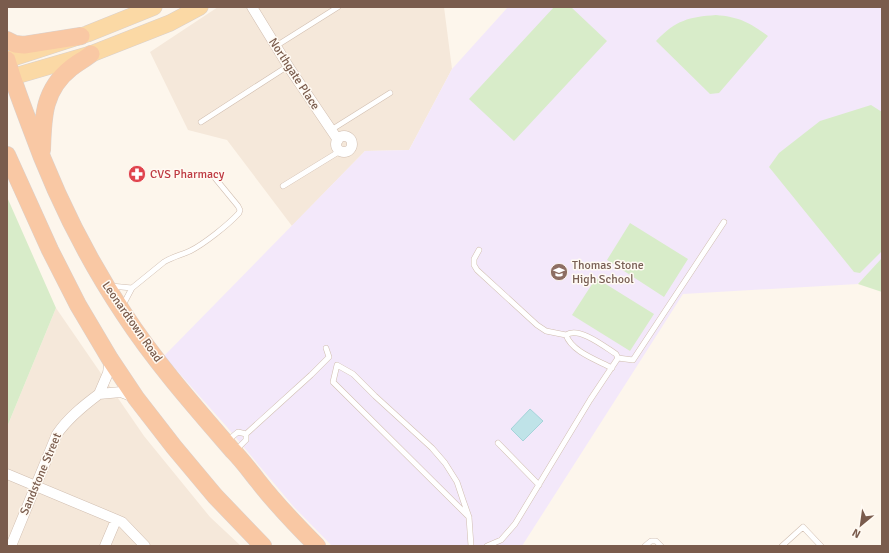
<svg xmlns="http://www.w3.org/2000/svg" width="889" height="553" viewBox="0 0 889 553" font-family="Signika,sans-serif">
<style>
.residential{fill:#f5e8da}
.education{fill:#f3e8fa}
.green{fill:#d8ecc9}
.water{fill:#bfe3e8;stroke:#a5d3da}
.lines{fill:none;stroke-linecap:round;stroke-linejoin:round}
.service-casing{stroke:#d1beb0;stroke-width:6}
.minor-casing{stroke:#d1beb0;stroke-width:11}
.primary-casing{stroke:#dad1cd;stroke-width:17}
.trunk-casing{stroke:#dad1cd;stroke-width:18}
.service{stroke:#fff;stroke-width:5}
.minor{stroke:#fff;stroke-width:10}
.primary{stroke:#fbd9a5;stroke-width:16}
.trunk{stroke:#f9c8a4;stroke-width:17}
.labels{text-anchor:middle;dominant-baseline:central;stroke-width:3;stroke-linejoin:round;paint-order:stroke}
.street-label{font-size:12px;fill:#7a5c4d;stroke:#fffaf3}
.health-label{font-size:12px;fill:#be3a42;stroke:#fffaf3;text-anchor:start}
.education-label{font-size:12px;fill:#785e54;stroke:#fffaf3;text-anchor:start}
</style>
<rect width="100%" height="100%" fill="#fdf6ec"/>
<!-- residential -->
<path class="residential" d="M218 7H444L452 69 409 150 365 151 292 226 227 140 188 130 150 52Z
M56 308 144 436 210 517 241 546H7V427Z"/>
<!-- education -->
<path class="education" d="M508 7H882V259L858 284 683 294 522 546H332L293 506 226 426 164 356 365 151 409 150 452 69Z"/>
<!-- green -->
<path class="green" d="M554 7H571L607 41 514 141 469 99Z
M716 15C739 17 749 22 768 36L719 93 710 94 656 41C676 20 689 17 716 15Z
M871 105 882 112V251L860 273 854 272 769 167 779 153 820 121Z
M7 197 56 308 7 427Z
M630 223 688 259 664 297 607 260Z
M882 258V292L858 284Z
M596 278 654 314 630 351 572 315Z"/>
<!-- water -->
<path class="water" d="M530 409 543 421 523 441 511 429Z"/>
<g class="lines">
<defs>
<path id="service" d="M276 46 338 7
M201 122 288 66
M331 130 390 93
M283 186 340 151
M479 250 474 259V265L477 270 537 325 546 331 566 335C572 352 597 360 612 368
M111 286 132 288 123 305
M132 288 164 262C172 257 181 255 190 251 204 244 228 225 239 213L240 210 238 206 215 178
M618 358 633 360 724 222
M227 441 238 432 246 434
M498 443 539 485
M236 450 246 440V434L311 375 329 357 326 348
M469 517 333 382 337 365 353 374 375 396 432 448 445 463 457 482 463 500 469 517 471 546
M487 546 501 540 515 524 590 400 618 358 616 354C605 347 579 326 566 335
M645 546 651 541H656L661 546
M782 546 803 527 821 546"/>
<path id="minor" d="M252 7 290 69 338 140
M336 144a8 8 0 1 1 16 0a8 8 0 1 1-16 0Z
M110 359 108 373 99 394 121 392 134 397
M7 474 122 522 145 546
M11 546 57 434C68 418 83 406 99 394
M105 546 116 520"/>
<path id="primary" d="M7 60 87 34 154 7
M12 77 91 54 170 23 200 7"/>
<path id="trunk" d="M7 40 15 44 24 45 81 36
M7 60C13 81 21 102 29 123 53 190 84 254 124 314 156 363 195 407 233 451 242 460 250 471 258 481 276 504 297 526 317 546
M42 150C43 118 43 90 71 68 77 63 85 59 91 54
M7 155 50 250 78 305 110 359 136 398 174 447 215 496 263 546"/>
</defs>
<!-- service casing -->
<use href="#service" class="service-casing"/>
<!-- minor casing -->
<use href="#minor" class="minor-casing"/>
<!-- primary casing -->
<use href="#primary" class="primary-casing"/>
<!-- trunk casing -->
<use href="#trunk" class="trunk-casing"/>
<!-- service -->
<use href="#service" class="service"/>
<!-- minor -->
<use href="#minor" class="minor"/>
<!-- primary -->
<use href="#primary" class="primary"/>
<!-- trunk -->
<use href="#trunk" class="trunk"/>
</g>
<!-- icons -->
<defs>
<symbol id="pharmacy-disc" viewBox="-11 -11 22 22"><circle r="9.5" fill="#e0444e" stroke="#fffaf3"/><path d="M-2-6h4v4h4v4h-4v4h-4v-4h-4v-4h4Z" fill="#fff"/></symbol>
<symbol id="school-disc" viewBox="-11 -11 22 22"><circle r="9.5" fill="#8d6e63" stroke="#fffaf3"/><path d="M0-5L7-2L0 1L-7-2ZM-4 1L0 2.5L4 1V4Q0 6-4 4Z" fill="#fff"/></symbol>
</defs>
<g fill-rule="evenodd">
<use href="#pharmacy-disc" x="127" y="164" width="20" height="20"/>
<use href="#school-disc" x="549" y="262" width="20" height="20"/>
</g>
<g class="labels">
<!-- street labels -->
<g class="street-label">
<text transform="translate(294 74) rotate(57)">Northgate Place</text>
<text transform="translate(132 322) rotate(55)">Leonardtown Road</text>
<text transform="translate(41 474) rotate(-67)">Sandstone Street</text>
</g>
<!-- health labels -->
<g class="health-label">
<text x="150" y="174">CVS Pharmacy</text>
</g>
<!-- education labels -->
<g class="education-label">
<text x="572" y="265">Thomas Stone<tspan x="572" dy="14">High School</tspan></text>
</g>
</g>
<!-- border -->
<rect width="889" height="553" fill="none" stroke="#7a5c4d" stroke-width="16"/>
<!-- north arrow -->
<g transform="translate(861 525) rotate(209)" stroke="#fffaf3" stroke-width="3" paint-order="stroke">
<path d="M0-3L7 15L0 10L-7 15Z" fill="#7a5c4d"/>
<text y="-6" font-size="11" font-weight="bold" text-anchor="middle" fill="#7a5c4d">N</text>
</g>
</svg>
